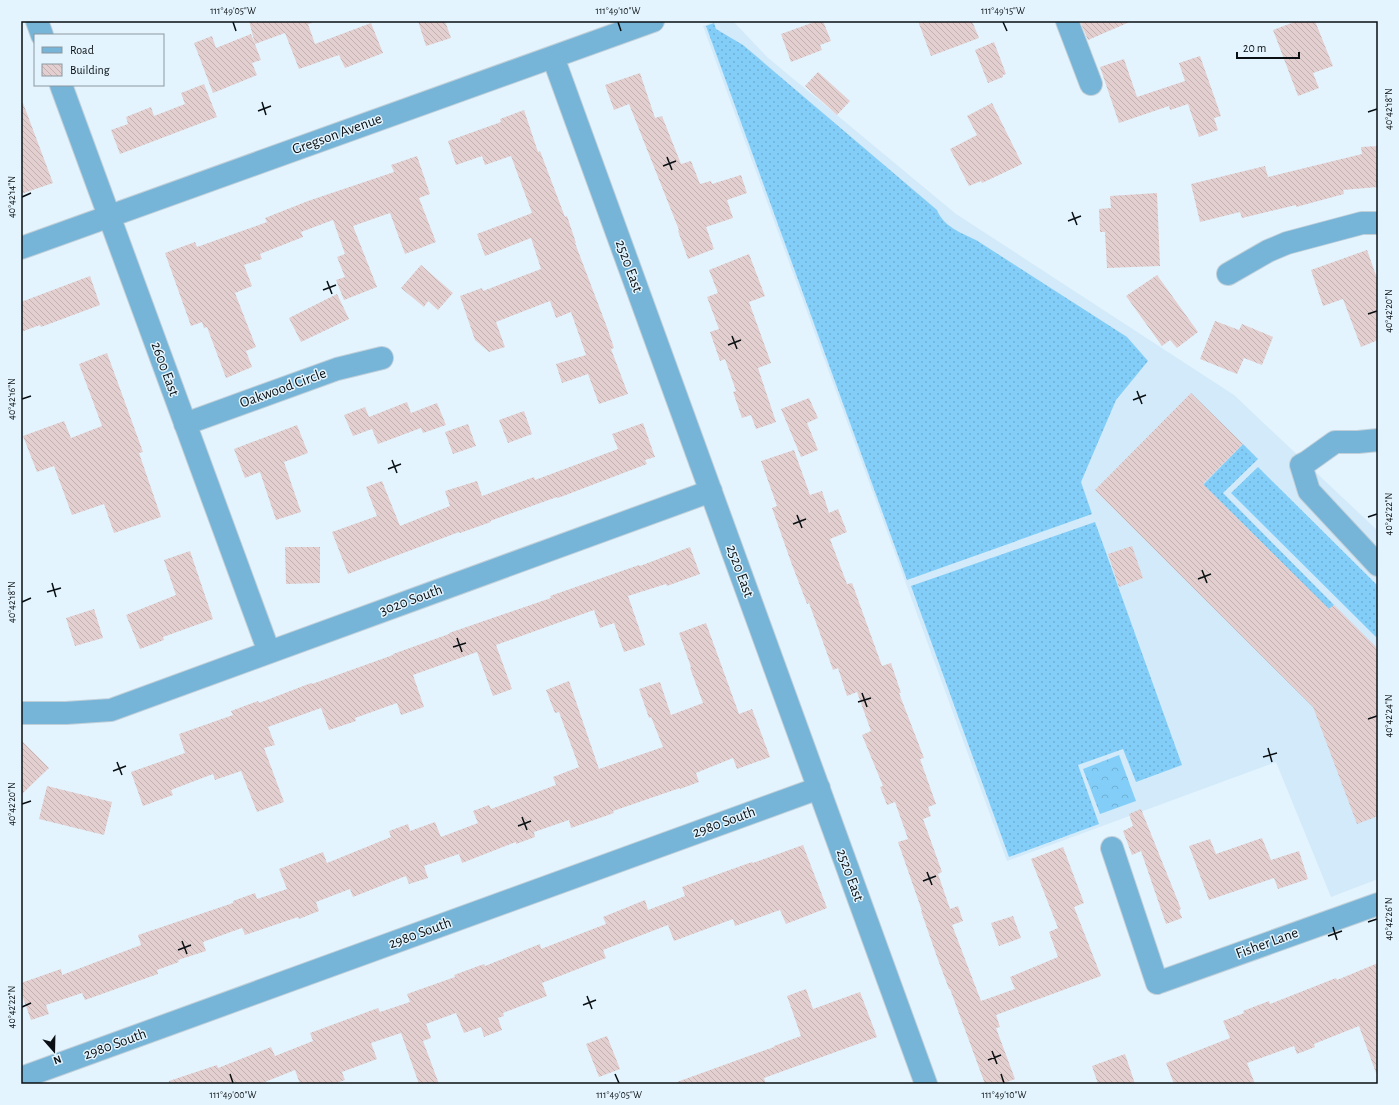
<svg xmlns="http://www.w3.org/2000/svg" width="1399" height="1105" viewBox="0 0 1399 1105" font-family="'Alegreya Sans',sans-serif">
<style>
.built{fill:#d2eaf9}
.grass{fill:url(#grass-dots)}
.forest{fill:url(#forest-crowns)}
.building{fill:url(#building-back-hatch)}
.lines{fill:none;stroke-linecap:round;stroke-linejoin:round}
.minor-casing{stroke:#c0cfd8;stroke-width:24}
.minor{stroke:#76b4d8;stroke-width:22}
.ticks{fill:none;stroke:#090f12;stroke-width:1.5}
.labels{text-anchor:middle;dominant-baseline:central;stroke-width:3;stroke-linejoin:round;paint-order:stroke}
.street-label{font-size:15px;fill:#090f12;stroke:#e3f4fe}
.neatline{fill:none;stroke:#090f12;stroke-width:1.5}
.ticks-label{font-size:10px;text-anchor:middle;fill:#090f12}
</style>
<defs>
<pattern id="grass-dots" width="8" height="8" patternUnits="userSpaceOnUse"><rect width="8" height="8" fill="#83cef8"/><path d="M2 2h.1M6 6h.1" fill="none" stroke="#70b0d4" stroke-width="1.8" stroke-linecap="round"/></pattern>
<pattern id="forest-crowns" width="20" height="18" patternUnits="userSpaceOnUse"><rect width="20" height="18" fill="#83cef8"/><path d="M2 6a3 3 0 1 1 6 0M12 15a3 3 0 1 1 6 0" fill="none" stroke="#70b0d4"/></pattern>
<pattern id="building-back-hatch" width="6" height="6" patternUnits="userSpaceOnUse"><rect width="6" height="6" fill="#e3cfcf"/><path d="M-1 5l2 2M0 0l6 6M5-1l2 2" fill="none" stroke="#c1b1b1"/></pattern>
</defs>
<rect width="100%" height="100%" fill="#e3f4fe"/>
<!-- built -->
<path class="built" d="M716 21H733L767 57 956 214 1234 395 1378 531V879L1331 897 1276 762 1007 861 703 26Z"/>
<!-- grass -->
<path class="grass" d="M714 23 716 29 743 45 937 210C943 226 961 233 976 240L1127 337 1148 361 1116 400 1081 482 1092 514 907 580 706 26Z
M1243 444 1258 459 1223 493 1334 605 1329 609 1203 485Z
M1258 467 1378 586V636L1376 637 1231 493Z
M1095 522 1182 765 1136 782 1123 749 1078 765 1099 824 1009 857 911 586Z"/>
<!-- forest -->
<path class="forest" d="M1119 755 1136 801 1100 814 1083 769Z"/>
<!-- building -->
<path class="building" d="M249 21H311L312 23 308 24 315 44 371 23 383 53 345 68 339 55 299 69 285 33 255 44Z
M418 21H445L451 38 426 46Z
M817 21H823L831 41 820 45 822 50 791 62 781 34Z
M918 21H972L979 38 931 56Z
M1080 21H1132L1088 40Z
M1297 21H1315L1333 66 1313 73 1319 88 1298 96 1273 30Z
M251 34 261 60 252 63 257 75 213 93 194 43 212 36 216 48Z
M994 42 1006 74 1003 75V77L988 83 975 50Z
M1200 56 1221 116 1214 118 1218 130 1199 137 1188 104 1170 110 1169 106 1119 123 1100 67 1124 59 1137 97 1185 81 1179 63Z
M818 72 850 101 837 115 805 86Z
M640 73 655 118 662 116 681 164 691 161 700 184 711 181 712 184 741 175 747 193 727 200 733 218 706 227 714 249 688 259 678 231 679 230 629 104 614 110 605 85Z
M204 84 217 117 120 154 111 130 128 124 126 117 151 107 154 116 185 104 181 93Z
M21 103H23L53 183 21 194Z
M992 103 1022 164 982 183 981 181 969 186 950 149 977 135 967 116Z
M524 110 538 152 540 151 565 217 567 216 576 243H575L608 330 614 348 611 349 628 394 599 404 588 374 562 383 556 364 586 355 571 312 556 318 550 301 496 322 505 347 489 352 475 340 460 296 482 288 483 291 541 269 531 238 485 256 477 234 532 213 511 156 485 165 482 156 456 165 448 141 501 122 500 119Z
M1378 146V187L1343 190 1344 194 1296 207V205L1242 218 1240 212 1200 222 1191 184 1265 166 1268 177 1362 154 1361 147Z
M417 156 430 194 419 198 436 242 405 254 390 213 353 226 377 287 344 300 336 280 345 277 337 257 345 254 333 220 301 232 303 237 260 254 262 259 244 265 252 286 235 293 256 347 246 351 252 367 226 378 207 327 204 328 202 322 191 326 165 253 195 242 197 247 267 222 265 218 308 201 394 172 391 165Z
M1157 193 1160 266 1107 268 1105 232H1100L1099 209 1111 208 1110 196Z
M1367 250 1378 281V340L1361 347 1343 299 1323 306 1311 270Z
M749 254 765 296 749 302 771 363 758 368 776 422 756 429 751 415 742 418 733 392 736 391 725 359 720 361 710 332 719 329 707 297 718 293 709 270Z
M421 265 453 293 438 310 428 301 424 307 401 288Z
M1157 275 1198 332 1177 348 1170 340 1162 346 1126 296Z
M90 276 100 305 41 327 40 325 21 332V302Z
M337 294 349 319 301 342 289 318Z
M1215 321 1239 330 1242 324 1273 337 1262 365 1244 358 1237 374 1200 359Z
M107 353 143 452 139 453 161 517 114 533 104 504 72 515 54 466 37 472 23 436 64 421 71 438 102 426 79 364Z
M1191 393 1243 444 1203 484 1329 609 1334 605 1378 649V816L1357 824 1313 707 1095 490Z
M809 398 818 418 807 423 818 450 801 457 781 409Z
M407 402 411 413 437 403 446 425 423 433 421 428 378 444 372 429 353 436 344 415 365 407 369 417Z
M524 411 532 434 508 443 499 420Z
M643 423 655 457 645 460 647 464 558 498 557 497 490 521 491 522 460 533 459 532 348 574 332 532 377 516 366 487 382 481 400 526 450 506 445 491 477 481 482 496 534 477 535 480 618 449 612 434Z
M468 424 476 446 453 454 445 432Z
M297 425 308 453 284 462 301 512 276 520 260 472 245 478 234 449Z
M794 450 810 495 822 491 829 513 838 509 847 532 830 539 847 584 852 583 882 666 891 663 901 693H899L924 758 920 759 936 804 928 807 931 816 923 819 942 872 938 874 950 909 958 906 963 921 952 925 981 1001 1015 989 1010 977 1058 957 1049 932 1058 928 1031 859 1063 847 1084 903 1074 907 1101 976 996 1015 1000 1027 996 1028 1015 1079 1002 1084H985L950 989H949L937 957 921 911H922L898 842 908 839 895 802 887 805 880 787 883 786 862 735 871 731 857 692 847 696 838 668 833 670 809 603 807 604 791 562 772 508 777 506 761 461Z
M1132 546 1143 578 1119 587 1108 554Z
M285 547H320V583L286 584Z
M690 547 700 574 667 586 666 584 628 596 645 645 624 652 614 623 600 628 594 610 496 645 512 689 493 696 477 652 413 675 424 707 401 715 397 703 355 718 356 721 329 730 321 708 268 727 275 745 264 748 284 802 257 812 241 771 215 780 213 774 171 790 173 795 143 806 131 772 185 753 179 734 233 715 231 711 258 701 259 703 311 683 312 684 393 655V654L449 634V633L551 598 550 596 639 565 640 566Z
M190 551 213 619 163 637 164 640 140 649 126 615 176 595 164 560Z
M94 609 103 638 75 646 66 618Z
M706 623 739 714 752 709 770 757 737 769 733 758 696 773 699 782 680 789V788L613 811 614 813 571 828 569 820 534 832 535 837 516 844V842L462 863 459 854 424 866 428 878 409 884 406 876 353 897 350 889 316 902 319 911 299 919 298 917 245 935 242 928 203 942 206 951 178 960 179 962 157 970 158 974 85 1000 82 993 46 1005 49 1014 31 1020 21 992V983L61 969 62 975 141 945 138 935 233 903V901L255 893 257 899 287 889 279 869 323 852 327 863 391 837 389 831 408 824 410 831 435 822 441 837 478 823 473 811 489 805 491 809 556 785 553 777 579 767 559 712 555 713 546 690 569 681 599 769 663 747 651 717 649 718 639 689 660 682 671 715 703 703 690 668 691 667 679 633Z
M21 740 49 768 21 795Z
M47 786 112 802 104 835 39 819Z
M1141 809 1181 909 1179 910 1182 918 1166 924 1141 851 1132 855 1123 831 1133 826 1129 814Z
M1262 838 1271 860 1299 851 1308 879 1278 889 1274 878 1209 900 1189 846 1210 839 1216 854Z
M803 845 827 908 786 924 780 910 735 926 733 919 674 941 668 925 603 950 606 958 542 983 547 996 503 1013 504 1016 498 1018 502 1030 484 1037 481 1027 464 1033 456 1013 426 1024 431 1038 423 1041 439 1084H419L401 1033 371 1043 377 1059 342 1072 345 1080 334 1084H300L295 1070 260 1084H169V1081L217 1065 218 1068 271 1047 275 1056 313 1041 310 1033 378 1008 380 1012 410 1002 407 994 455 977 454 975 484 964 485 966 540 944 541 949 606 924 603 917 645 900 648 910 685 896 682 887 752 862 753 863Z
M1013 916 1021 938 999 946 991 923Z
M1378 963V1072L1376 1073 1359 1026 1314 1044 1315 1047 1297 1054 1294 1046 1247 1063 1255 1084H1174L1166 1063 1230 1038 1223 1021 1244 1013 1243 1011 1269 1001 1270 1004 1336 978 1337 980Z
M806 989 813 1009 860 992 877 1037 764 1078 766 1084H678L677 1082 774 1047V1046L801 1036 787 996Z
M607 1036 620 1069 599 1077 586 1044Z
M1125 1054 1135 1084H1098L1092 1066Z"/>
<g class="lines">
<defs>
<path id="minor" d="M37 21 42 35
M1067 21 1091 84
M553 57 926 1084
M61 85 269 652
M21 248 653 21
M1228 274 1268 251 1287 243 1362 223H1378
M185 424 337 369 382 358
M1378 440 1358 442H1335L1307 462 1301 465 1309 491 1378 565
M21 713H66L111 710 711 491
M1112 848 1157 983 1378 904
M21 1078 819 788"/>
</defs>
<!-- minor casing -->
<use href="#minor" class="minor-casing"/>
<!-- minor -->
<use href="#minor" class="minor"/>
</g>
<!-- ticks -->
<path class="ticks" d="M233 22 236 31M618 22 621 31M1003 22 1007 31M262 102 266 115M258 111 271 106M1368 112 1377 109M667 157 672 170M663 166 676 161M22 197 31 193M1072 212 1077 225M1068 221 1081 216M327 281 332 294M323 290 336 285M1368 314 1377 311M732 336 737 349M728 345 741 340M1137 391 1142 404M22 399 31 396M1133 400 1146 395M392 460 397 473M388 469 401 464M797 515 802 528M1368 517 1377 514M793 524 806 519M1202 570 1207 583M1198 579 1211 574M52 583 56 597M47 592 61 588M22 602 31 598M457 638 462 652M453 647 466 643M862 693 867 707M858 702 871 698M1368 719 1377 716M1268 748 1272 762M1263 757 1277 753M117 762 122 775M113 771 126 766M22 804 31 801M522 817 527 830M518 826 531 821M927 872 932 885M923 881 936 876M1368 922 1377 919M1333 927 1337 940M1328 936 1342 931M182 941 187 954M178 950 191 945M587 996 592 1009M583 1005 596 1000M22 1007 31 1003M992 1051 997 1064M988 1060 1001 1055M230 1074 233 1083M615 1074 619 1083M1001 1074 1004 1083"/>
<g class="labels">
<!-- street labels -->
<g class="street-label">
<text transform="translate(337 134) rotate(-20)">Gregson Avenue</text>
<text transform="translate(629 266) rotate(70)">2520 East</text>
<text transform="translate(165 369) rotate(70)">2600 East</text>
<text transform="translate(283 388) rotate(-20)">Oakwood Circle</text>
<text transform="translate(740 571) rotate(70)">2520 East</text>
<text transform="translate(411 600) rotate(-20)">3020 South</text>
<text transform="translate(724 822) rotate(-20)">2980 South</text>
<text transform="translate(850 875) rotate(70)">2520 East</text>
<text transform="translate(420 933) rotate(-20)">2980 South</text>
<text transform="translate(1267 943) rotate(-20)">Fisher Lane</text>
<text transform="translate(115 1044) rotate(-20)">2980 South</text>
</g>
</g>
<!-- border -->
<rect width="1399" height="1105" fill="none" stroke="#e3f4fe" stroke-width="44"/>
<!-- legend -->
<rect x="34" y="34" width="130" height="52" fill="#e3f4fe" stroke="#8c98a0"/>
<rect x="42" y="47" width="20" height="6" fill="#76b4d8" stroke="#8c98a0"/>
<text x="70" y="54" font-size="12" fill="#090f12">Road</text>
<rect x="42" y="64" width="20" height="12" fill="url(#building-back-hatch)" stroke="#8c98a0"/>
<text x="70" y="74" font-size="12" fill="#090f12">Building</text>
<!-- north arrow -->
<g transform="translate(54 1051) rotate(160)" stroke="#e3f4fe" stroke-width="3" paint-order="stroke">
<path d="M0-3L7 15L0 10L-7 15Z" fill="#090f12"/>
<text y="-6" font-size="11" font-weight="bold" text-anchor="middle" fill="#090f12">N</text>
</g>
<!-- scale -->
<path d="M1237 52v6h62v-6" fill="none" stroke="#090f12" stroke-width="2"/>
<text x="1243" y="52" font-size="12" fill="#090f12" stroke="#e3f4fe" stroke-width="3" paint-order="stroke">20 m</text>
<rect x="22" y="22" width="1355" height="1061" class="neatline"/>
<g class="ticks-label">
<text x="233" y="14">111°49'05"W</text>
<text x="618" y="14">111°49'10"W</text>
<text x="1003" y="14">111°49'15"W</text>
<text transform="translate(1388 109) rotate(-90)" y="4">40°42'18"N</text>
<text transform="translate(11 197) rotate(-90)" y="4">40°42'14"N</text>
<text transform="translate(1388 311) rotate(-90)" y="4">40°42'20"N</text>
<text transform="translate(11 399) rotate(-90)" y="4">40°42'16"N</text>
<text transform="translate(1388 514) rotate(-90)" y="4">40°42'22"N</text>
<text transform="translate(11 602) rotate(-90)" y="4">40°42'18"N</text>
<text transform="translate(1388 716) rotate(-90)" y="4">40°42'24"N</text>
<text transform="translate(11 804) rotate(-90)" y="4">40°42'20"N</text>
<text transform="translate(1388 919) rotate(-90)" y="4">40°42'26"N</text>
<text transform="translate(11 1007) rotate(-90)" y="4">40°42'22"N</text>
<text x="233" y="1098">111°49'00"W</text>
<text x="619" y="1098">111°49'05"W</text>
<text x="1004" y="1098">111°49'10"W</text>
</g>
</svg>
